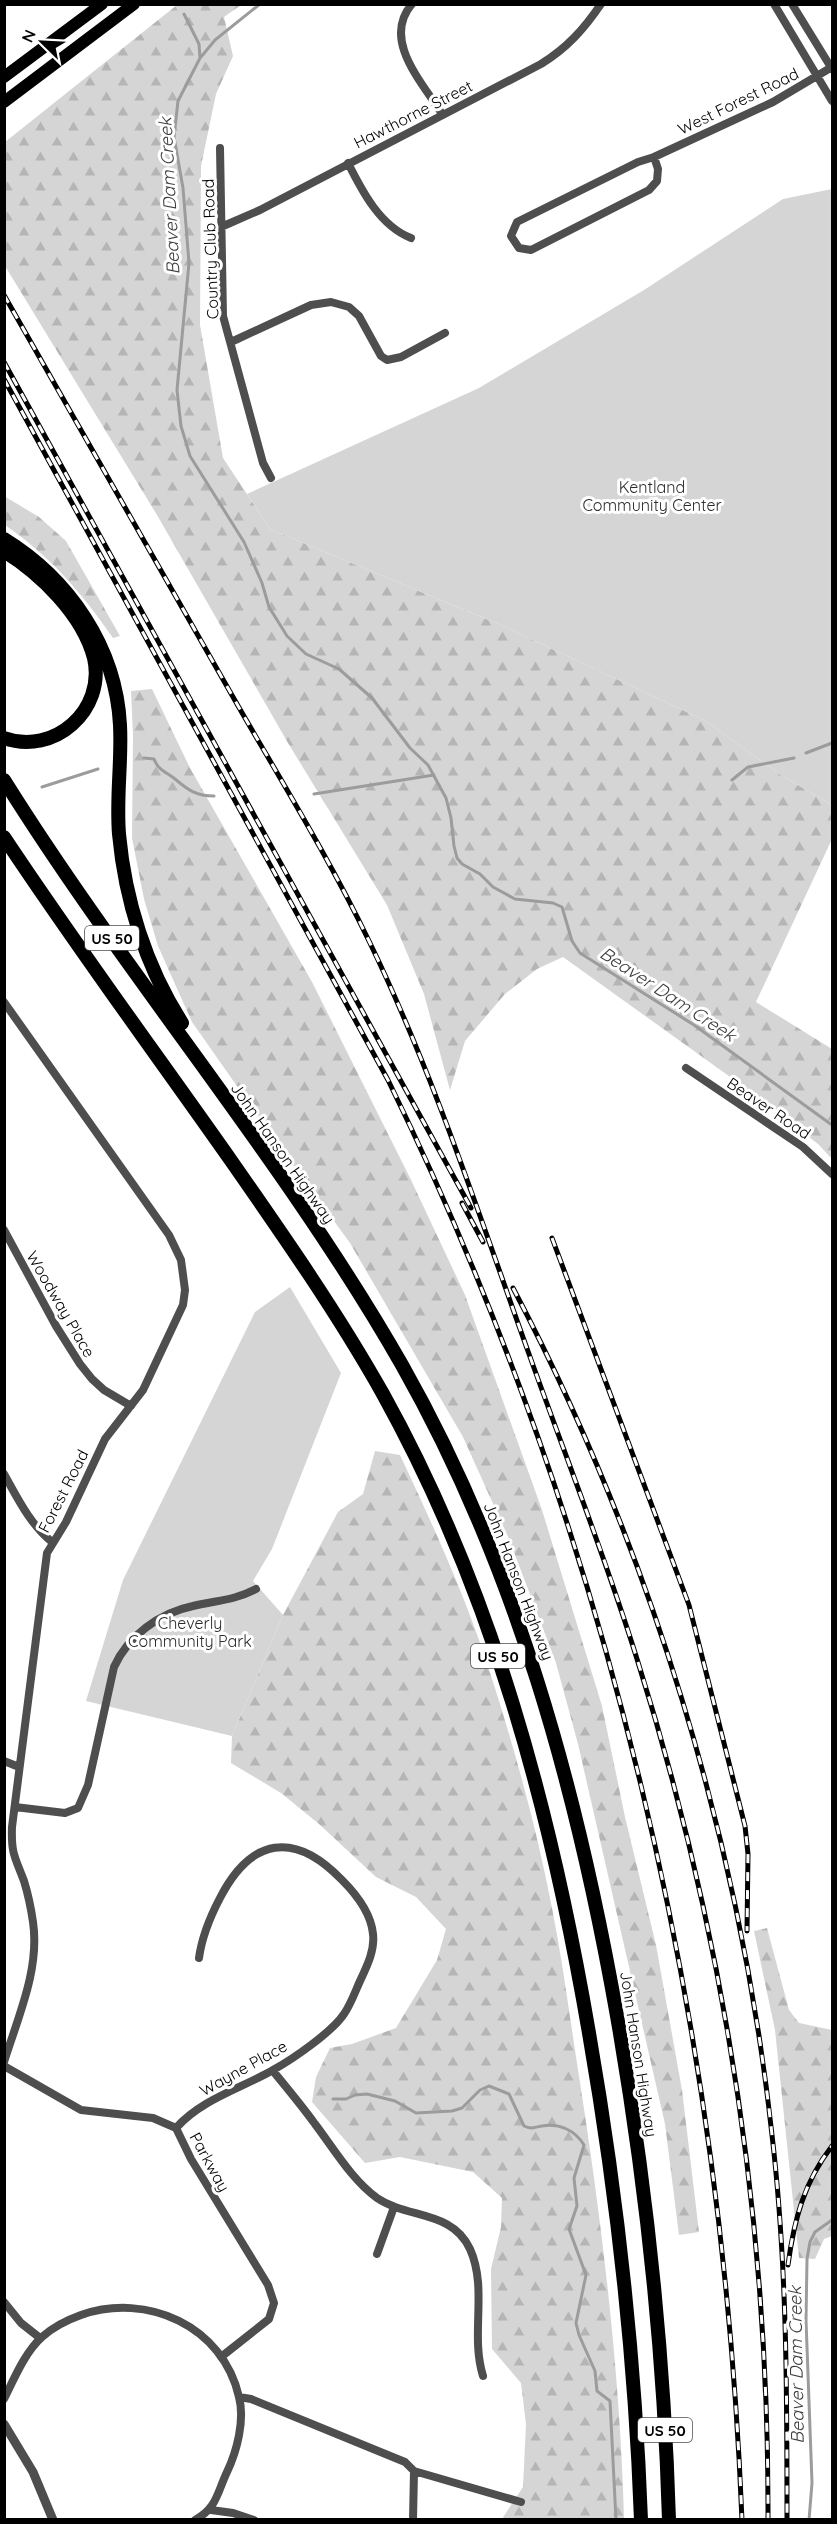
<svg xmlns="http://www.w3.org/2000/svg" width="837" height="2524" viewBox="0 0 837 2524" font-family="Quicksand,sans-serif">
<style>
.forest{fill:url(#forest-firs)}
.park{fill:#d5d5d5}
.lines{fill:none;stroke-linecap:round;stroke-linejoin:round}
.stream{stroke:#9c9c9c;stroke-width:3}
.minor{stroke:#4e4e4e;stroke-width:8}
.tertiary{stroke:#4e4e4e;stroke-width:9}
.primary{stroke:#000;stroke-width:12}
.motorway{stroke:#000;stroke-width:14}
.rail-casing{stroke:#000;stroke-width:5}
.rail{stroke:#fff;stroke-width:3;stroke-dasharray:9;stroke-linecap:butt}
.labels{text-anchor:middle;dominant-baseline:central;stroke-width:6;stroke-linejoin:round;paint-order:stroke}
.shield{fill:#fff;stroke:#4c4c4c;stroke-width:1.5}
.shield-label{font-size:15px;font-weight:bold;fill:#000}
.street-label{font-size:16px;fill:#000;stroke:#fff}
.park-label{font-size:16px;fill:#2c2c2c;stroke:#fff}
.water-label{font-size:18px;font-style:italic;fill:#3d3d3d;stroke:#fff}
</style>
<defs>
<pattern id="forest-firs" width="22" height="20" patternUnits="userSpaceOnUse" patternTransform="scale(1.5)"><rect width="22" height="20" fill="#d5d5d5"/><path d="M5 1l3.5 6h-7zM16 11l3.5 6h-7z" fill="#b5b5b5"/></pattern>
</defs>
<rect width="100%" height="100%" fill="#fff"/>
<!-- forest -->
<path class="forest" d="M177 5H241L224 17 233 56 216 94 201 166 200 325 223 458 270 529 503 626 704 720 781 775 832 805V839L756 1002 832 1049V1159L818 1144 747 1089 563 957 537 969 505 994 465 1041 450 1090 424 994 387 905 288 743 157 515 5 266V142Z
M4 496 39 517 66 541 120 636 113 638C82 593 50 556 5 525Z
M152 689 190 768 312 982 411 1180 465 1295 542 1510 602 1706 625 1817 656 1945 682 2090 699 2232 679 2235 665 2124 578 1744 556 1663 509 1539 463 1437 350 1243 267 1129 192 1022 158 946 144 899 132 838 133 736 131 691Z
M375 1451 400 1455C432 1523 463 1591 487 1663 513 1743 536 1825 552 1908 563 1963 570 2020 579 2076 602 2223 620 2371 624 2519H502L523 2487 526 2424 521 2383 492 2349 491 2269 501 2227 502 2198 473 2172 400 2157 365 2163 312 2102 316 2077 330 2048 352 2044 396 2028 437 1960 446 1929 416 1897 376 1877 319 1824 281 1793 231 1763 232 1736 283 1615 338 1512 363 1494Z
M767 1928 789 2010 799 2023 832 2030V2236L824 2239 815 2259 799 2258 775 2030 754 1931Z"/>
<!-- park -->
<path class="park" d="M832 189V805L781 775 704 720 503 626 270 529 247 494 479 388 644 290 783 199Z
M290 1287 341 1373 272 1549 253 1581 283 1615 232 1736 86 1701 123 1580 255 1312Z"/>
<g class="lines">
<!-- stream -->
<path class="stream" d="M184 14 199 44 200 58 178 101 174 137 183 188 189 263 177 390 181 426 190 456 244 542 262 583 269 607 287 636 306 654 339 669 372 698 410 748 428 765 446 798 451 818 454 846 457 858 462 864 480 874 493 887 515 899 553 903 562 907 572 941 580 953 694 1025 832 1125
M201 57 215 40 260 4
M806 753 832 743
M144 758 154 759C158 770 166 772 175 779 188 790 196 796 214 796
M732 780 748 767 794 758
M42 787 98 769
M314 794 434 775
M333 2099H346L355 2095 367 2094 395 2101 416 2113 452 2111 462 2108 480 2090 489 2086 509 2094 524 2126C532 2130 534 2127 542 2126 559 2123 575 2130 584 2145L574 2178 577 2206 569 2229 586 2275 576 2323 579 2335 595 2371 597 2391 610 2401 616 2520
M809 2520 812 2483 806 2320 807 2259 810 2242 815 2232 832 2220"/>
<!-- minor -->
<path class="minor" d="M412 4C381 40 423 83 442 114
M774 4 832 101
M792 4 832 69
M220 148 223 316 263 463 271 478
M654 157 658 169 657 181 649 190 531 250 519 248 511 236 517 222 638 162Z
M654 157 773 102 832 67
M348 163C362 191 380 226 411 238
M221 227 260 210 541 64C567 48 584 29 601 4
M231 342 311 305 331 302 349 307 359 316 381 356 387 360 401 357 445 333
M4 1002 169 1235 181 1260 185 1290 183 1305 143 1390 105 1439 66 1522 47 1553 12 1827C11 1854 15 1857 24 1881 28 1894 31 1908 33 1922 40 1969 18 2017 4 2062
M686 1068 803 1147 832 1174
M4 1230 56 1326 80 1364 92 1379 104 1390 131 1406
M4 1474C18 1499 30 1524 52 1542
M4 1761 19 1767
M15 1807 65 1813 78 1808 88 1785 114 1667C128 1636 159 1613 193 1606 217 1600 233 1601 256 1589
M4 2066 81 2110 153 2118 176 2128 191 2159 268 2285 274 2303 269 2319 221 2357
M273 2071C287 2088 302 2106 315 2124 334 2149 352 2180 377 2198 408 2219 452 2210 470 2249 488 2289 470 2334 483 2376
M176 2128C202 2099 240 2089 273 2070 293 2059 332 2032 344 2014 351 2004 355 1992 360 1981 367 1966 375 1950 373 1934 371 1912 356 1894 342 1880 294 1830 251 1838 220 1898 210 1917 202 1936 199 1958
M377 2254 394 2207
M4 2302 21 2323 40 2338
M239 2397 251 2399 405 2462 414 2471 521 2502
M4 2399C14 2379 25 2352 42 2337 53 2327 67 2320 81 2315 147 2292 223 2326 239 2397 245 2420 237 2451 227 2472 217 2493 217 2508 195 2520
M211 2510 233 2513 254 2520
M413 2520 414 2471"/>
<!-- tertiary -->
<path class="tertiary" d="M4 2424 33 2472 53 2520"/>
<!-- primary -->
<path class="primary" d="M4 77 102 4
M4 102 134 4"/>
<!-- motorway -->
<path class="motorway" d="M4 539C69 579 116 647 120 725 122 761 116 797 119 834 125 900 146 967 182 1023
M4 551C41 574 83 615 94 658 106 710 54 756 4 738
M4 780C129 980 285 1160 402 1365 516 1566 577 1789 617 2016 646 2182 664 2351 669 2520
M4 837C77 947 156 1054 232 1162 285 1238 338 1314 383 1394 493 1592 551 1811 589 2033 617 2194 635 2356 641 2520"/>
<defs>
<path id="rail" d="M4 295C83 434 162 572 241 711 285 787 331 862 369 941 434 1075 479 1215 529 1354 565 1455 605 1556 637 1659 725 1937 769 2228 768 2520
M4 362 471 1208
M4 379 388 1080C608 1529 722 2021 742 2520
M462 1203 483 1242
M552 1238 689 1605 745 1826 748 1854 747 1931
M513 1288C650 1548 740 1842 772 2135 787 2263 787 2391 787 2520
M788 2265C794 2220 804 2182 832 2146"/>
</defs>
<!-- rail casing -->
<use href="#rail" class="rail-casing"/>
<!-- rail -->
<use href="#rail" class="rail"/>
</g>
<g class="labels">
<!-- shield labels -->
<g class="shield">
<rect x="85" y="926" width="54" height="24" rx="4.5"/>
<rect x="471" y="1644" width="54" height="24" rx="4.5"/>
<rect x="638" y="2418" width="54" height="24" rx="4.5"/>
</g>
<g class="shield-label">
<text x="112" y="938">US 50</text>
<text x="498" y="1656">US 50</text>
<text x="665" y="2430">US 50</text>
</g>
<!-- street labels -->
<g class="street-label">
<text transform="translate(738 101) rotate(-26)">West Forest Road</text>
<text transform="translate(413 114) rotate(-27)">Hawthorne Street</text>
<text transform="translate(210 249) rotate(-92)">Country Club Road</text>
<text transform="translate(769 1108) rotate(34)">Beaver Road</text>
<text transform="translate(283 1153) rotate(55)">John Hanson Highway</text>
<text transform="translate(61 1304) rotate(60)">Woodway Place</text>
<text transform="translate(63 1491) rotate(-63)">Forest Road</text>
<text transform="translate(519 1581) rotate(69)">John Hanson Highway</text>
<text transform="translate(639 2054) rotate(81)">John Hanson Highway</text>
<text transform="translate(243 2068) rotate(-29)">Wayne Place</text>
<text transform="translate(210 2162) rotate(61)">Parkway</text>
</g>
<!-- park labels -->
<g class="park-label">
<text x="652" y="487">Kentland<tspan x="652" dy="18">Community Center</tspan></text>
<text x="190" y="1623">Cheverly<tspan x="190" dy="18">Community Park</tspan></text>
</g>
<!-- water labels -->
<g class="water-label">
<text transform="translate(169 196) rotate(-93)">Beaver Dam Creek</text>
<text transform="translate(668 994) rotate(33)">Beaver Dam Creek</text>
<text transform="translate(796 2365) rotate(-91)">Beaver Dam Creek</text>
</g>
</g>
<!-- border -->
<rect width="837" height="2524" fill="none" stroke="#000000" stroke-width="12"/>
<!-- north arrow -->
<g transform="translate(42 42) rotate(294)" stroke="#ffffff" stroke-width="4.5" paint-order="stroke">
<path d="M0-4.5L10 22L0 15L-10 22Z" fill="#000000"/>
<text y="-9" font-size="16" font-weight="bold" text-anchor="middle" fill="#000000">N</text>
</g>
</svg>
